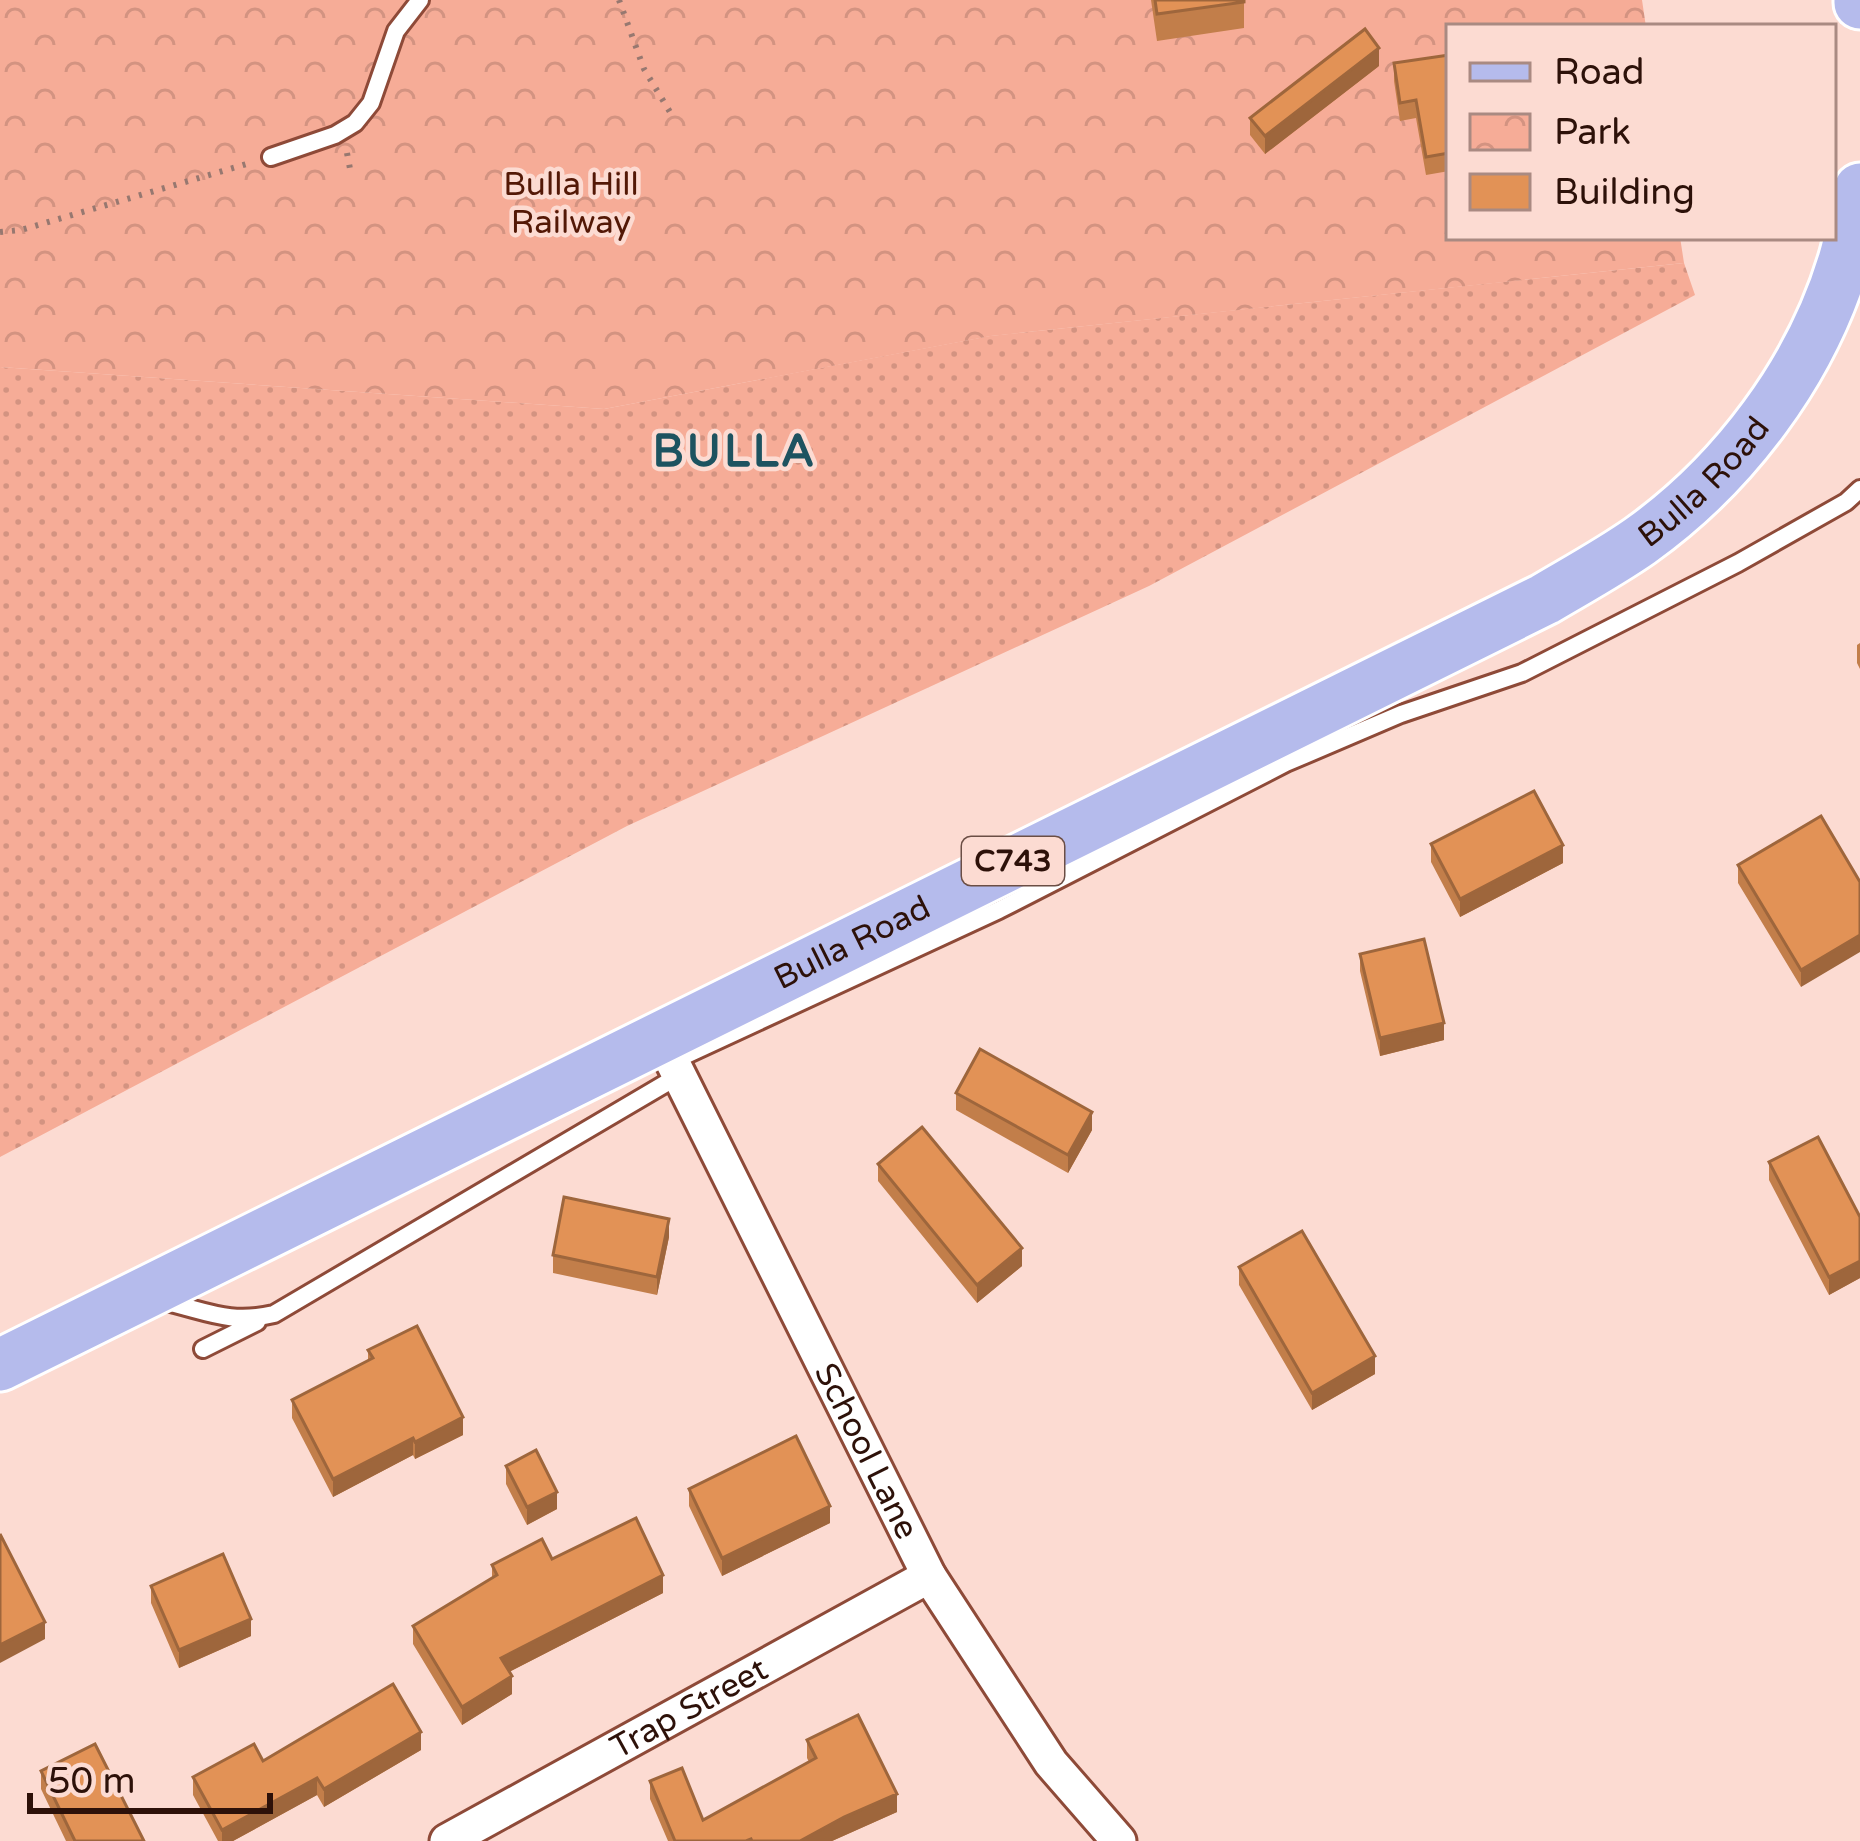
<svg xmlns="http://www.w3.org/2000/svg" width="1860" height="1841" viewBox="0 0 1860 1841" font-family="'Varela Round',sans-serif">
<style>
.grass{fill:url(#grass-dots)}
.park{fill:url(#park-crowns)}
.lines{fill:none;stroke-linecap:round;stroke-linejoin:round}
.service-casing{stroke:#8e4a38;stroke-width:22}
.minor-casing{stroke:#8e4a38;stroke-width:39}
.primary-casing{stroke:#fff;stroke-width:57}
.path{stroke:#977870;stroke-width:6;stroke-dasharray:3 9;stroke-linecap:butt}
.service{stroke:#fff;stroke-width:16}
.minor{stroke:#fff;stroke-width:33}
.primary{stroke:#b5bbec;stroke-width:51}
.wall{fill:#c27e4a}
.shaded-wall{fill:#9e663c}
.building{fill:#e29256;stroke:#9e663c;stroke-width:3}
.labels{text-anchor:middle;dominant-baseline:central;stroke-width:9;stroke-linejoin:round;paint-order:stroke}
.shield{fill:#fcdbd2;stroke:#6b4e45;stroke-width:3}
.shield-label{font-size:30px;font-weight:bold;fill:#2d1109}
.park-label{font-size:33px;fill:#531806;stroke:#fcdbd2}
.street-label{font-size:33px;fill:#2d1109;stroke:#fcdbd2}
.district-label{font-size:45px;font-weight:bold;letter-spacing:3px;fill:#1d5360;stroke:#fcdbd2}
</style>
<defs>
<pattern id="grass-dots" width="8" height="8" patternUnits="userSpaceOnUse" patternTransform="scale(3)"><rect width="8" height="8" fill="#f6ac97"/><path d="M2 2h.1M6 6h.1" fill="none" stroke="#d39381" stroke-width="1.8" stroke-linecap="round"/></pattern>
<pattern id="park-crowns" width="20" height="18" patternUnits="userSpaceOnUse" patternTransform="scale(3)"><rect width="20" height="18" fill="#f6ac97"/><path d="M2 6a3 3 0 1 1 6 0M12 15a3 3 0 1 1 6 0" fill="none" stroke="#d39381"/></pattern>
</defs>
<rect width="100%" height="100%" fill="#fcdbd2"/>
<!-- grass -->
<path class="grass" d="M1684 263 1695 295 1149 586 627 826 0 1157V367L604 409 990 336Z"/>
<!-- park -->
<path class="park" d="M0 0H1642L1646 27H1449V237H1680L1684 263 991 336 604 409 0 367Z"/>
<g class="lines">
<defs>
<path id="service" d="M271 157 335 135 355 123 371 103 396 31 420 0
M673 1061 999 910 1286 763 1401 714 1522 673 1738 563 1846 502 1860 489
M161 1301C205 1310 228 1325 274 1314L680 1075
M203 1349 257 1322"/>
<g id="minor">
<path id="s1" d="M659 1035 929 1576 1051 1763 1119 1841"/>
<path id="s2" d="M447 1841 929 1576"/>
</g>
<g id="primary">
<path d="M1860 0V3"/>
<path id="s3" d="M0 1365 1545 599C1577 580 1610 562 1640 541 1734 474 1811 371 1844 261 1851 238 1855 213 1860 189"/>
</g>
</defs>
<!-- service casing -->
<use href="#service" class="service-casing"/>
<!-- minor casing -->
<use href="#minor" class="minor-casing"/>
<!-- primary casing -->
<use href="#primary" class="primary-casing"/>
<!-- path -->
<path class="path" d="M619 0 644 69 673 117
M347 153 351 174
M0 232 21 230 250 163"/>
<!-- service -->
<use href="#service" class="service"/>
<!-- minor -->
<use href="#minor" class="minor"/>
<!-- primary -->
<use href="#primary" class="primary"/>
</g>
<!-- wall -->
<path class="wall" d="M1151 0H1244V28L1157 41Z
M1449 55V171L1426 175 1416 118 1400 121 1394 81V63Z
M1379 66 1265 154 1250 135V118Z
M1860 643V669L1857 663V645Z
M1821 816 1801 987 1738 883V865Z
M1431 844 1563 863 1460 917 1431 862Z
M1360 954 1444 1040 1380 1056 1360 971Z
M956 1093 1092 1130 1068 1173 956 1110Z
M1769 1162 1860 1217V1278L1829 1295 1769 1180Z
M878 1164 1022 1266 977 1303 878 1181Z
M669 1237 657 1295 553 1273V1255Z
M1239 1267 1375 1374 1312 1410 1239 1285Z
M368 1350 463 1435 415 1459 413 1455 333 1497 292 1418V1400L368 1360Z
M506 1466 557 1509 527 1525 506 1484Z
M689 1489 830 1523 722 1576 689 1506Z
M492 1565 663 1593 509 1672 512 1694 462 1725 413 1644V1626L492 1578Z
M151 1586 251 1636 179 1668 151 1603Z
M807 1740 897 1812 832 1841H668L650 1799V1781L703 1820 809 1762 807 1758Z
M421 1750 324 1807 317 1795 233 1841H218L193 1795V1777L263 1761Z
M41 1771 144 1841H66L41 1789Z"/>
<!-- shaded-wall -->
<path class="shaded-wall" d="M1379 48V66L1265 154V136Z
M1563 845V863L1460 917V899Z
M1860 935V952L1801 987V970Z
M1444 1023V1040L1380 1056V1038Z
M1092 1112V1130L1068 1173V1155Z
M669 1219V1237L657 1295V1277Z
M1022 1248V1266L977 1303V1285Z
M1860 1261V1278L1829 1295V1277Z
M1375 1356V1374L1312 1410V1393Z
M463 1417V1435L415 1459V1442Z
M413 1438V1455L333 1497V1479Z
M557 1492V1509L527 1525V1507Z
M830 1506V1523L722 1576V1558Z
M663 1575V1593L501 1676V1658Z
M251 1619V1636L179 1668V1650Z
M45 1622V1639L0 1663V1645Z
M512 1676V1694L462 1725V1707Z
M421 1732V1750L324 1807V1789Z
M317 1778V1795L233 1841H222V1830Z
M897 1794V1812L832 1841H800L844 1817Z"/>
<!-- building -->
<path class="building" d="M1155 0H1244V2L1157 14Z
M1365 29 1379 48 1265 136 1250 118Z
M1449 55V153L1426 157 1416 100 1400 103 1394 63Z
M1534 791 1563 845 1460 899 1431 844Z
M1821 816 1860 882V935L1801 970 1738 865Z
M1424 939 1444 1023 1380 1038 1360 954Z
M980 1049 1092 1112 1068 1155 956 1093Z
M922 1127 1022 1248 977 1285 878 1164Z
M1818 1137 1860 1217V1261L1829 1277 1769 1162Z
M564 1197 669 1219 657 1277 553 1255Z
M1302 1231 1375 1356 1312 1393 1239 1267Z
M417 1326 463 1417 415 1442 413 1438 333 1479 292 1400 373 1358 368 1350Z
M796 1436 830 1506 722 1558 689 1489Z
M536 1450 557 1492 527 1507 506 1466Z
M636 1518 663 1575 501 1658 512 1676 462 1707 413 1626 497 1575 492 1565 542 1539 552 1559Z
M0 1534 45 1622 0 1645Z
M223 1554 251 1619 179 1650 151 1586Z
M393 1684 421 1732 324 1789 317 1778 222 1830 193 1777 254 1744 263 1761Z
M858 1715 897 1794 844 1817 800 1841H752L751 1839 746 1841H675L650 1781 682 1768 703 1820 816 1758 807 1740Z
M95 1744 144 1841H75L41 1771Z"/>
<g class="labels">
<!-- shield labels -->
<rect class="shield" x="962" y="837" width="102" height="48" rx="9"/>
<g class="shield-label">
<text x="1013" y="861">C743</text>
</g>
<!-- park labels -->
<g class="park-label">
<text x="571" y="184">Bulla Hill<tspan x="571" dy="38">Railway</tspan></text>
</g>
<!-- street labels -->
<g class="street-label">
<text stroke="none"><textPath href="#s3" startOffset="1923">Bulla Road</textPath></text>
<text stroke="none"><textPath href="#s3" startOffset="951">Bulla Road</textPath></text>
<text stroke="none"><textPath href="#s1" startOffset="465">School Lane</textPath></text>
<text stroke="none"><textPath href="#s2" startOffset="276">Trap Street</textPath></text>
</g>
<!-- district labels -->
<g class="district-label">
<text x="735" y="452">BULLA</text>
</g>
</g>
<!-- legend -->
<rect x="1446" y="24" width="390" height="216" fill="#fcdbd2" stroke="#a98a82" stroke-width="3"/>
<rect x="1470" y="63" width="60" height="18" fill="#b5bbec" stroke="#a98a82" stroke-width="3"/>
<text x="1554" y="84" font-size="36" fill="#2d1109">Road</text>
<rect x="1470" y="114" width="60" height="36" fill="url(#park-crowns)" stroke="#a98a82" stroke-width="3"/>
<text x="1554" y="144" font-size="36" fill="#2d1109">Park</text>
<rect x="1470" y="174" width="60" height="36" fill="#e29256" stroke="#a98a82" stroke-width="3"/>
<text x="1554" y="204" font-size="36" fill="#2d1109">Building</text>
<!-- scale -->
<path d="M30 1793v18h240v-18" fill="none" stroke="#2d1109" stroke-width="6"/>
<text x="48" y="1793" font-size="36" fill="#2d1109" stroke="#fcdbd2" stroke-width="9" paint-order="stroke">50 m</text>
</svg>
